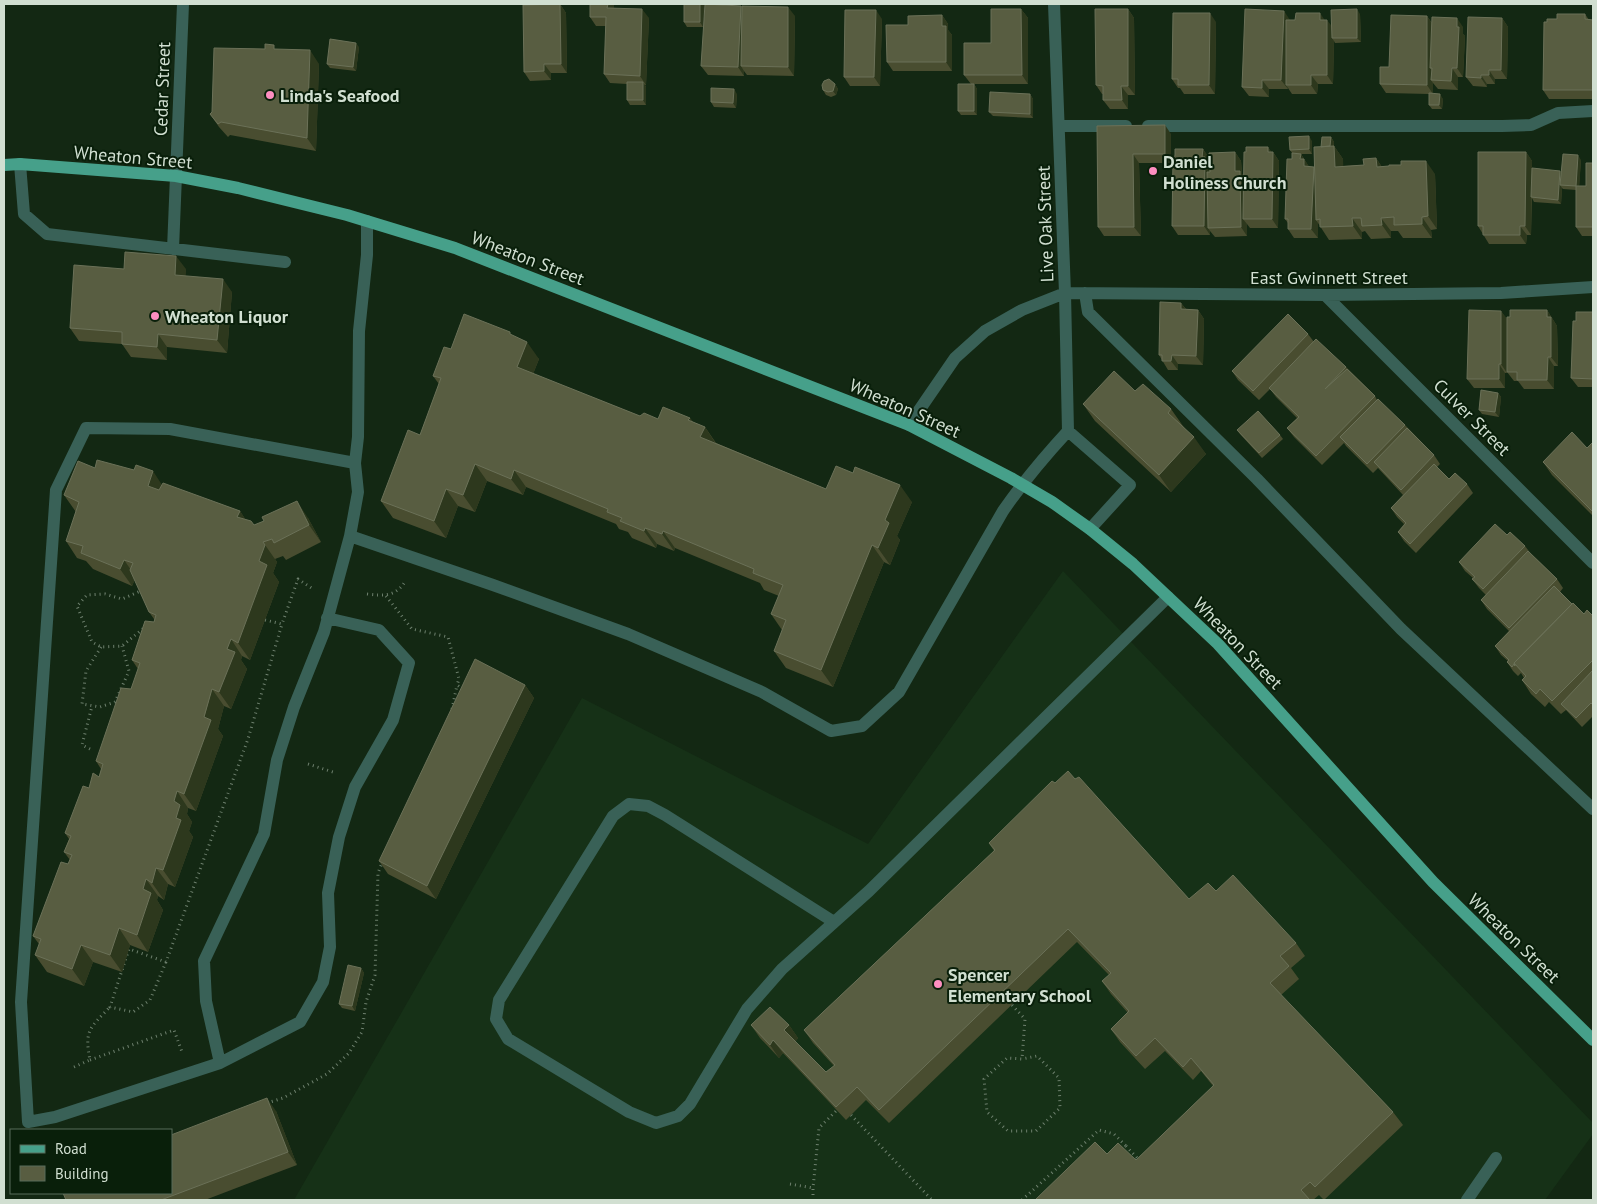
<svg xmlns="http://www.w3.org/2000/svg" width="1597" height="1204" viewBox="0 0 1597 1204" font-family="'PT Sans',sans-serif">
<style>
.built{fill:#163117}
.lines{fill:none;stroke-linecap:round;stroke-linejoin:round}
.path{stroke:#6e806e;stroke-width:3;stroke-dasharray:1 4;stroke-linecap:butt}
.minor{stroke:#396157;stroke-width:12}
.major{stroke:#46a08a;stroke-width:12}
.wall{fill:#494d30}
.shaded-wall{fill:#2d381d}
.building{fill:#585d41;stroke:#6b7158}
.poi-dot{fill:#fd8ec0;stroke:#091f0a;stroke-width:2}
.labels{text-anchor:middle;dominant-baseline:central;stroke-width:4;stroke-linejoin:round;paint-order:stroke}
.street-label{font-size:18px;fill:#d1dfd1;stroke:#091f0a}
.poi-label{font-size:18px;font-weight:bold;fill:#d1dfd1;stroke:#091f0a;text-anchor:start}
</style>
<rect width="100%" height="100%" fill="#132813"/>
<!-- built -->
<path class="built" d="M1063 571 1593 1123V1134L1545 1200H294L582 698 868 844Z"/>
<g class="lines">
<!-- path -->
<path class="path" d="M143 590 122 599 105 594 87 595 77 606 92 642 101 647 122 646 145 627
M367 594C384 596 396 597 406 580
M386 596 412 629 448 637 459 679 457 685 464 690
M265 620 282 624 298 579 313 589
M101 647 86 671 82 704 100 707 115 702 129 671 122 646
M452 709 457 685
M90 749 82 745 92 706
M308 764 336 773
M166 962 150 1000 133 1012 110 1007 129 949 166 962 248 739 282 624
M1012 1005 1025 1019 1022 1059 1007 1058 984 1079 987 1112 1008 1131H1036L1060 1108 1059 1078 1037 1056 1022 1059
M90 1060 174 1030 182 1052
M74 1067 90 1060C84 1030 90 1028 110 1007
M267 1103 283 1098 327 1074 349 1053 362 1032 366 1002 375 975 378 873 382 863
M851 1115 932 1200
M1126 1146 1139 1160
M790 1184 813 1188
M813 1200V1188L819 1128 837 1110
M1022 1200 1099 1130 1114 1134 1126 1146 1121 1150"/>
<!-- minor -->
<path class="minor" d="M1054 4 1065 293 1068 431
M1059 126H1126
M1148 126H1502L1531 125 1558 113 1593 111
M20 164 24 214 47 234 285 262
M173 249 183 4
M1085 293 1088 312 1257 479 1401 629 1593 809
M1325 295 1593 563
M909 425 955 358 985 331 1022 310 1065 293 1325 295 1501 293 1593 287
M355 463 170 429 86 428 56 490 21 1002 28 1122 55 1117 220 1063 206 1001 204 961 264 834 277 760 294 707 324 632 350 536 358 492 355 463 358 437 359 331 367 255V221
M350 536 493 585 628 634 762 692 831 731 862 726 899 692 1003 511C1023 482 1045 456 1068 431L1130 485 1090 529
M834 922 665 815 648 806 629 804 613 816 499 1000 496 1019 508 1039 629 1112 656 1123 678 1116 690 1104 747 1009 782 969 869 891 1168 597
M220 1063 300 1022 323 982 330 947 328 893 339 837 355 787 393 720 409 663 379 630 327 618
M1467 1200 1496 1158"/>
<!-- major -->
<path class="major" d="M4 165 20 164 176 176 238 188 347 215 455 248 909 425 1011 478 1052 502 1090 529 1133 564 1218 644 1433 882 1593 1040"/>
</g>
<!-- wall -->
<path class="wall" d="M560 4 566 13 567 73H551V80L530 81 524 72Z
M614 4V8L649 18 646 85H645L646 87V105H630L627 100V84L610 83 604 74 606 26H596L590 17Z
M684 4H704L703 27H687L684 22Z
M741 6 742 8 795 16 794 76 747 75 744 71V76L708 75 701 66Z
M1021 9 1028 18V84H971L964 75 991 43Z
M1128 9 1134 18 1135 95H1128V109H1110L1103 100V94H1102L1096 85Z
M1360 14 1361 42 1335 43 1334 41 1333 84H1318L1317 94H1292L1288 88V89H1269V97L1249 96 1242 87 1290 20H1325L1331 26Z
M1585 14 1589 20 1593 21V99H1549L1543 90 1557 19Z
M942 15 948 24V30L952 35V71H893L887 62 908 25Z
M1427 16 1432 23 1463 27V34L1465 36 1463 77H1458V90L1438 89 1433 83V94L1443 99 1442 109H1432L1429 105V94L1386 93 1380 84Z
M1502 18 1508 27 1507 79H1495V84H1487V87L1473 86 1466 77Z
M882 19 880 86H850L844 77Z
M1216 22 1215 94H1184L1180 88H1178L1172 79Z
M359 47 356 71 330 68 327 64Z
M277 49 319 64 316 151 230 135 228 137 219 127 210 114Z
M835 84 838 89 836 95 831 97 826 95 823 90Z
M974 84 977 89V115H961L958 111Z
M737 94 736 108 714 107 711 102Z
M1030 94 1033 99V118L993 116 989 112Z
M1097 126 1171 134V163H1139L1141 236H1104L1098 227Z
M1331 137 1334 142V146L1343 159V166L1364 165 1376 158 1382 167 1435 174 1437 229 1431 230 1432 238H1403L1398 231H1391V238L1371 239 1365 231 1362 232V239L1329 240 1318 223V238H1294L1288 229V223L1285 219 1292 159V153L1290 150 1312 141V154H1301L1309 167 1315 168 1321 147Z
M1268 147 1271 152H1273L1279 161 1278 228H1250L1247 224V236L1215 237 1210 231V235H1178L1172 226 1203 149 1209 158V163L1210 164 1235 152 1241 161 1242 174 1244 177Z
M1526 152 1532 161V175L1561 173 1581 160 1579 186H1586L1593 163V236H1582L1576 227V190L1563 189 1562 188 1561 204 1534 202 1532 198 1531 235H1527L1526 244H1489L1478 226Z
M124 269H186L185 276 232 292 227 353 167 347V360L131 357 122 344 79 341 70 328Z
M1181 303 1186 309 1198 310 1204 319 1203 365 1178 364V370H1168L1159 355Z
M1547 310 1557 326 1558 366H1554V389H1524L1518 381H1514L1507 372V343V373H1505V388H1474L1467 379 1501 311 1507 320Z
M1593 312V387H1578L1571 378 1576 321Z
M1308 334 1314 342 1346 367 1375 396 1377 400 1405 425 1434 455 1440 464 1437 467 1449 479 1467 484 1473 493 1416 553 1404 541 1398 532 1404 524 1397 517 1391 508 1403 495 1378 468 1373 473 1346 446 1344 443 1322 465 1294 437 1287 428 1297 418 1276 397 1270 389 1259 400 1238 380 1232 371Z
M513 336 539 359 533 374 640 416 658 419 690 418 693 422 705 427 716 443 826 489 912 502 897 536 900 540 890 565 884 562 833 687 786 668 774 651 782 630 771 614 779 596 764 590 760 583 675 548 674 551 657 544 656 548 632 538 628 532 619 529 616 524 526 487 523 495 487 481 475 512 458 506 446 538 393 518 381 501 420 435 439 384 433 376 451 349Z
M1135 391 1171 409 1183 426 1206 454 1171 492 1095 421 1083 404Z
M1498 393 1501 397 1499 417 1482 414 1479 410Z
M1237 430 1280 435 1283 439 1262 458 1240 434Z
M1593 442V516L1552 475 1543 462 1587 448Z
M95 468 162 485 240 511 245 519 254 525 308 518 321 542 286 560 283 556 275 559 277 562 273 573 279 582 250 660 242 656 241 660 247 669 231 709 224 706 218 729 223 736 196 811 188 808 187 814 192 822 189 831 193 837 175 887 168 884 164 900 158 896 157 900 163 910 148 952 130 945 122 972 93 962 84 986 47 972 35 955 39 944 33 936 70 860 64 852 69 839 65 833 89 788 99 777 101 769 96 761 131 689 138 669 132 660 154 622V619L149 612 135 579 132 586 93 569 86 561 77 558 66 541 76 512 64 495Z
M1507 535 1525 546 1531 554 1557 579 1563 588 1560 592 1572 604 1584 614 1593 616V716L1582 727 1566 710 1561 714 1549 702 1545 707 1531 694 1522 680 1524 678 1521 673 1518 676 1513 671 1507 662 1508 661 1501 655 1495 646 1509 631 1487 609 1481 600 1486 595 1479 588 1472 579 1473 578 1465 571 1459 562Z
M525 685 534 698 436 899 388 874 379 861Z
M989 843 1189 899 1216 891 1296 943 1305 956 1291 968 1299 979 1281 995 1393 1112 1403 1125 1324 1200 1319 1195 1313 1200H1035L1107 1154 1136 1160 1213 1086 1201 1071 1193 1080 1165 1051 1145 1069 1120 1042 1111 1029 1128 1013 1111 994 1102 981 1109 975 1077 942 889 1123 866 1100 846 1120 783 1053 779 1058 760 1038 751 1025H789L798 1038 795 1042 826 1072 834 1066 813 1043 804 1030 994 851Z
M361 968 364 973 355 1011 342 1008 339 1004Z
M276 1111 297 1165 205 1200H66Z"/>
<!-- shaded-wall -->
<path class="shaded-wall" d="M560 4 566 13 567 73 561 64Z
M608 4H614V17L607 8Z
M700 4H704L703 27 700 22Z
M741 6 747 15 741 66 744 71V76L738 67Z
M788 7 795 16 794 76 788 67Z
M642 9 649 18 646 85 640 76Z
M1021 9 1028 18V84L1022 75Z
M1128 9 1134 18 1135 95 1128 86Z
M1357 9 1360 14 1361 42 1357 38Z
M876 10 882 19 880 86 874 77Z
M1284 11 1290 20 1288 85H1286L1288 88V89L1281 80Z
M1210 13 1216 22 1215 94 1209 85Z
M1320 13 1326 22 1320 20Z
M942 15 948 24V30L952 35V71L946 62 942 26Z
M1427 16 1433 25 1432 68H1430L1433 72 1431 80 1433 83V94L1427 85Z
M1457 18 1463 27V34L1465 36 1463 77 1457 68Z
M1502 18 1508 27 1507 79 1501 70Z
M1327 20 1334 29 1332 38 1334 41 1333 84 1327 75Z
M356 43 359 47 356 71 353 67Z
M310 50 319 64 316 151 307 138Z
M544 64 551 73V80L544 71Z
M1452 68 1458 77V90L1451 81Z
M1489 70 1495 79V84L1489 75Z
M1311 75 1318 84 1317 94 1311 85Z
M1481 75 1487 84V87L1481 78Z
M1262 80 1269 89V97L1262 88Z
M643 82 646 87V105L643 100Z
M835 84 838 89 836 95 833 91Z
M974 84 977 89V115L974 111Z
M1121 86 1128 95V109L1122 100Z
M734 89 737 94 736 108 733 103Z
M1030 94 1033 99V118L1030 114Z
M1440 94 1443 99 1442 109 1439 105Z
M1165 125 1171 134V163L1165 154Z
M1309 136 1312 141V154L1309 149Z
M1331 137 1334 142 1333 154 1330 150Z
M1334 146 1343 159 1344 180 1335 167Z
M1268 147 1273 154V152L1279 161 1278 228 1272 219Z
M1203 149 1209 158V163L1211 166 1208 228 1210 231V235L1204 226Z
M1235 152 1241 161 1242 174 1246 180 1243 219 1247 224V236L1241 227 1235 171Z
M1526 152 1532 161 1531 235 1525 226Z
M1133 154 1139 163 1141 236 1134 227Z
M1301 154 1310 168 1304 166 1300 159Z
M1578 155 1581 160 1579 190 1576 186Z
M1376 158 1385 172 1377 167Z
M1426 161 1435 174 1437 229 1428 216Z
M1314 167 1320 176 1316 220 1318 223V238L1311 229Z
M1560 171 1563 175 1560 185 1562 188 1561 204 1558 200Z
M1422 217 1431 230 1432 238 1422 224Z
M1352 218 1362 232V239L1353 226Z
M1381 218 1391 231V238L1382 225Z
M1520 226 1527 235 1526 244 1520 235Z
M176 256 186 269 185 288 175 275Z
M223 279 232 292 227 353 217 340Z
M1181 303 1187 311 1181 309Z
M1198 310 1204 319 1203 365 1196 356Z
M1547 310 1557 326 1558 366 1551 357Z
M1501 311 1508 320 1507 373 1501 364Z
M158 334 167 347V360L157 347Z
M527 342 539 359 529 384 517 367Z
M1172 355 1178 364V370L1171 361Z
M1548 357 1554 366V389L1547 380Z
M1499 364 1505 373V388L1499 379Z
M1498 393 1501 397 1499 417 1495 412Z
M690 418 701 435 705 427 716 444 712 454 688 420Z
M1194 437 1206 454 1171 492 1159 475Z
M475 464 487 481 475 512 463 495Z
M514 470 526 487 523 495 511 479Z
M153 471 164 488 160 503 148 486Z
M900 485 912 502 897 536 900 540 890 565 878 548 885 520Z
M446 489 458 506 446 538 434 521Z
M297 501 308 518 321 542 309 525Z
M240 511 251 528 237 517Z
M645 528 657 544 656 548 644 531Z
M663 531 675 548 674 551 662 534Z
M263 542 277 562 273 573 279 582 250 660 238 643Z
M872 545 884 562 833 687 821 670Z
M124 560 136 577 132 586 120 569Z
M231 639 242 656 241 660 247 669 231 709 219 692 227 649Z
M525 685 534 698 436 899 427 886Z
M212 689 224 706 218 729 223 736 196 811 184 794Z
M177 791 188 808 187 814 192 822 189 831 193 837 175 887 163 870 176 818 174 801Z
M156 868 168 884 164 900 152 883Z
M146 879 158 896 157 900 163 910 148 952 137 935 143 889Z
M119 928 130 945 122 972 110 955Z
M81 945 93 962 84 986 72 969Z
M361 968 364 973 355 1011 352 1006Z
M789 1025 798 1038 794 1044 784 1030Z
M773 1040 783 1053 779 1058 770 1045Z
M267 1098 276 1111 297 1165 288 1152Z"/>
<!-- building -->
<path class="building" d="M560 4 561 64H544V71L524 72 523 5Z
M590 4H608L607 8 642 9 640 76 604 74 606 17H590Z
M684 4H700V22H684Z
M705 4 741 6 738 67 701 66Z
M742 6 788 7V67L741 66Z
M991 9H1021L1022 75H964V43H991Z
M1095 9H1128V86H1121L1122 100H1103V86L1096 85Z
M1245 9 1284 11 1281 80H1262V88L1242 87Z
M1357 9V38H1332L1331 10Z
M845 10H876L874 77H844Z
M1173 13H1210L1209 85H1178V79H1172Z
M1296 13H1320V20H1327V75H1311V85H1286V20H1295Z
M1557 14H1585V19L1593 20V90H1543L1544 22H1547V19H1557Z
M942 15V26H946V62H887L886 25H908V16Z
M1391 15 1427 16V85L1380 84V67H1389Z
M1432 17 1457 18V27H1459L1457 68H1452L1451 81 1431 80 1432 68H1430Z
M1468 17 1502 18 1501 70H1489V75H1481V78L1466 77Z
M330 39 356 43 353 67 327 64Z
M265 44 274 45V49L310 50 307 138 221 122 218 124 210 114 212 112 214 48 265 49Z
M829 79 835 84 833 91 828 92 823 90 822 85 824 81Z
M627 82H643V100H627Z
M958 84H974V111H958Z
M711 88 734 89 733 103 711 102Z
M990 92 1030 94V114L989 112Z
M1429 93 1440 94 1439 105H1429Z
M1165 125V154H1133L1134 227H1098L1097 126Z
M1309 136V149L1290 150 1289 137Z
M1322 137H1331L1330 146 1321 147Z
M1334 146 1335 167 1364 165 1363 159 1376 158 1377 167 1389 166V165H1401V161H1426L1428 216 1422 217V224L1394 225V217L1381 218 1382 225 1362 226 1361 218H1352L1353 226 1320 227V219L1316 220 1314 147Z
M1246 147H1268V152H1273L1272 219H1243L1244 152H1246Z
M1175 149H1203L1202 157H1205L1204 226H1172L1173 157 1175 156Z
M1235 152V171H1240L1241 227 1208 228 1207 172H1210L1209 153Z
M1478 152H1526L1525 226H1520V235H1483V226H1478Z
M1292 153 1301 154 1300 159H1304V166L1314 167 1311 229H1288V219H1285L1287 159H1292Z
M1563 154 1578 155 1576 186 1560 185Z
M1586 163H1593V227H1576V186H1586Z
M1532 168 1560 171 1558 200 1531 197Z
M125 252 176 256 175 275 223 279 217 340 158 334 157 347 122 344V332L70 328 74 265 124 269Z
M1160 302 1181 303V309L1198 310 1196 356 1172 355 1171 361H1162V355H1159Z
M1469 310 1501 311V364H1499V379H1467Z
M1510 310H1547V317H1551V357H1548L1547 380H1517V372H1507V317H1510Z
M1576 312H1593V379L1571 378 1573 321H1576Z
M464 314 510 332V334L527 342 517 367 640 416 644 413 658 419 663 407 690 418 688 420 705 427 700 437 826 489 836 466 853 473 855 467 900 485 885 520 889 523 878 548 872 545 821 670 774 651 786 620 771 614 783 585 753 573 754 569 663 531 662 534 645 528 644 531 620 521 622 518 607 512 608 509 514 470 511 479 475 464 463 495 446 489 434 521 381 501 408 430 420 435 441 378 433 376 444 347 451 349Z
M1288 314 1308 334 1253 391 1232 371Z
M1316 339 1346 367 1325 389 1347 369 1375 396 1316 456 1287 428 1299 417 1269 388Z
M1114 371 1135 391 1143 384 1171 409 1168 413 1194 437 1159 475 1083 404Z
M1481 390 1498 393 1495 412 1479 410Z
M1378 399 1405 425 1367 464 1340 437Z
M1258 411 1280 435 1259 453 1237 430Z
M1407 428 1434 455 1401 490 1374 462Z
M1572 432 1587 448 1593 442V512L1543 462Z
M97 460 134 470 136 465 153 471 148 486 159 490 163 483 240 511 237 517 251 521 254 525 264 521 262 517 297 501 309 525 274 543 272 539 263 542 265 545 259 561 267 565 238 643 231 639 227 649 235 652 219 692 212 689 204 717 211 720 184 794 177 791 174 801 180 805 176 818 181 820 163 870 156 868 152 883 146 879 143 889 151 893 137 935 119 928 110 955 81 945 72 969 35 955 41 939 33 936 61 862 68 864 72 855 64 852 71 836 65 833 83 786 89 788 93 773 99 777 103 764 96 761 121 688 131 689 140 663 132 660 145 621 154 622 156 615 149 612 130 570 133 563 124 560 120 569 81 553 83 546 66 541 79 502 64 495 78 461 95 468Z
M1434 464 1449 479 1455 473 1467 484 1410 544 1398 532 1406 523 1391 508Z
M1495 524 1507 535 1510 532 1525 546 1483 589 1472 579 1475 577 1459 562Z
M1528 551 1557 579 1509 628 1481 600Z
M1554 586 1572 604 1514 663 1515 666 1514 664 1512 667 1507 662 1509 660 1495 646Z
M1573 603 1584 614 1587 610 1593 616V660L1552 701 1540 689 1536 694 1522 680 1526 676 1514 663Z
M475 659 525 685 427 886 379 861Z
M1593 670V705L1591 703 1576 718 1561 704Z
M1068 771 1075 779 1079 777 1189 899 1208 883 1216 891 1233 875 1296 943 1280 956 1289 966 1270 983 1393 1112 1315 1187 1310 1182 1301 1190 1310 1200H1035L1095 1142 1107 1154 1118 1143 1136 1160 1214 1085 1191 1058 1183 1067 1155 1038 1136 1056 1111 1029 1129 1011 1102 981 1111 973 1068 929 879 1110 857 1087 836 1107 773 1040 770 1045 751 1025 770 1007 789 1025 784 1030 826 1072 835 1065 804 1030 995 850 989 843 1052 781 1055 783Z
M348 965 361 968 352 1006 339 1004Z
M267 1098 288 1152 161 1200H66L63 1193H171V1135Z"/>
<!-- markers -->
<g class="poi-dot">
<circle cx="270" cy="95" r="5"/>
<circle cx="1153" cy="171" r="5"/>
<circle cx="155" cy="316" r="5"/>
<circle cx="938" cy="984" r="5"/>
</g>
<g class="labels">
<!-- street labels -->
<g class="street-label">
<text transform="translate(162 89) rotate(-88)">Cedar Street</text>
<text transform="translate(133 157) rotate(5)">Wheaton Street</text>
<text transform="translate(1045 224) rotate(-92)">Live Oak Street</text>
<text transform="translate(528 258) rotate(21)">Wheaton Street</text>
<text x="1329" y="277">East Gwinnett Street</text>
<text transform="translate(905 408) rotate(24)">Wheaton Street</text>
<text transform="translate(1472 417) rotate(45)">Culver Street</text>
<text transform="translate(1238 643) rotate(46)">Wheaton Street</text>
<text transform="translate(1514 938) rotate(44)">Wheaton Street</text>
</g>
<!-- poi labels -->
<g class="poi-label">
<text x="280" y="95">Linda's Seafood</text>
<text x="1163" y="161">Daniel<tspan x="1163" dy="21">Holiness Church</tspan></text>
<text x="165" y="316">Wheaton Liquor</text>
<text x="948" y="974">Spencer<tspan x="948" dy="21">Elementary School</tspan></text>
</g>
</g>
<!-- border -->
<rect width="1597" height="1204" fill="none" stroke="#d1dfd1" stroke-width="10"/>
<!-- legend -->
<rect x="10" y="1129" width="162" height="65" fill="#091f0a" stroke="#596c5a"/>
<rect x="20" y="1145" width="25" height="8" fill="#46a08a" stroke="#596c5a"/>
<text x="55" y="1154" font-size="15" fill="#d1dfd1">Road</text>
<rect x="20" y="1166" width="25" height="15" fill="#585d41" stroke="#596c5a"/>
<text x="55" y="1179" font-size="15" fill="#d1dfd1">Building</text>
</svg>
